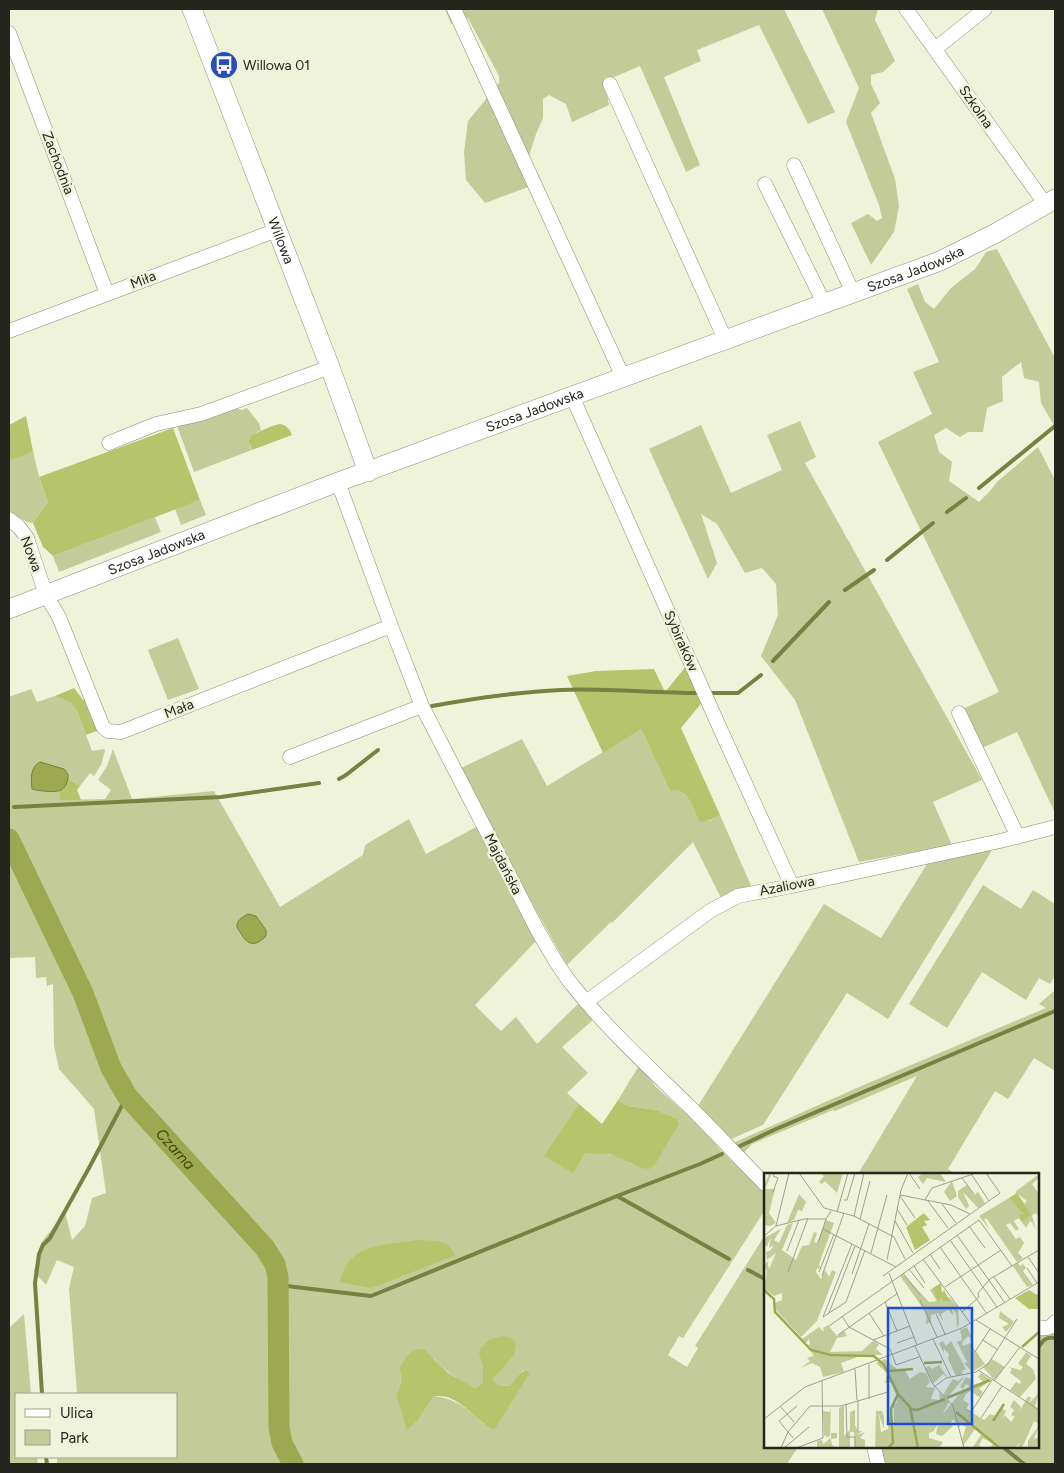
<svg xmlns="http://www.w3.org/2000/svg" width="1064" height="1473" viewBox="0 0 1064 1473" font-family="Figtree,sans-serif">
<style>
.green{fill:#c3cc99;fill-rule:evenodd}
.forest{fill:#b6c46b}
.water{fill:#9ca951;stroke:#788141}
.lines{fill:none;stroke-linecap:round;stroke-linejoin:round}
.stream{stroke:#788141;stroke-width:4}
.river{stroke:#9ca951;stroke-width:21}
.street-casing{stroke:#888d75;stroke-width:15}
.secondary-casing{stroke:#888d75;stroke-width:20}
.street{stroke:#fff;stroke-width:14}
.secondary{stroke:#fff;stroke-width:19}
.labels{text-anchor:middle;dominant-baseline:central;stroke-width:5;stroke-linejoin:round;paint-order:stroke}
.poi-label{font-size:14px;fill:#24251c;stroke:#eef3d9;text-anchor:start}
.street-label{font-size:14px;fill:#24251c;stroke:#eef3d9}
.water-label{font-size:15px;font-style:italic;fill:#404700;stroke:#eef3d9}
.inset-river{fill:none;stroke:#9ca951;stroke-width:2.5}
.inset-road{fill:none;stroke:#9da18d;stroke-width:1}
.view{fill:#1d4ed8;fill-opacity:0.15;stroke:#1d4ed8;stroke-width:2.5}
.inset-edge{fill:none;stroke:#24251c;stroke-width:2.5}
</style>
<rect width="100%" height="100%" fill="#eef3d9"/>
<!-- green -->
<path class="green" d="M445 9H784L835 112 808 124 759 25 697 50 701 61 664 77 700 165 686 172 640 66 605 81 609 105 572 122 566 104 549 95 543 99V118L536 134 528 159 539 183 485 203 466 180 464 152 468 121 499 83V76L468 18 451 24Z
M822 9H878L875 20 895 61 883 72 871 75V84L880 103 871 113 895 179 899 206 894 232 871 265 851 223 868 214 877 221 882 218 879 205 846 122 859 88Z
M997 249 1055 358V427L1041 403 1039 382 1024 378 1021 362 1002 377 1003 401 987 408 983 432H968L960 437 946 428 934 435 939 452 952 462 949 481 979 502 990 491 997 482 1038 447 1055 480V813L1017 732 982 748 963 709 999 692 878 442 932 414 913 372 939 362 907 289 918 284 925 302 934 309 951 288 975 269 986 252Z
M232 408 242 410 247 408 259 423 261 430 251 435 250 446 252 450 194 472 177 426Z
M800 421 816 457 805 463 982 780 933 802 952 845 859 862 795 700 761 656 778 615 776 584 762 568 745 573 717 524 701 514 717 563 708 579 649 449 701 425 731 493 782 470 767 435Z
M33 451 39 477 48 502 33 523 27 522 9 512V460Z
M200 500 206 515 181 525 175 509Z
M155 517 161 532 59 572 53 556Z
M178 638 199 689 168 700 148 650Z
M31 689 37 702 55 696 71 703 77 711 92 751 104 749 105 751 101 765 94 776 90 773 80 786 68 779 66 771 33 769 32 789 40 791H59L60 800 105 799 111 790 98 780 107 766 113 749 132 799 214 791 280 907 352 862 363 855 365 845 409 819 426 854 478 826 536 941 475 1005 501 1031 516 1017 537 1044 578 1004 594 1019 562 1047 588 1073 567 1093 579 1104 545 1156 572 1172 585 1153C605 1152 616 1154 634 1165L677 1119 657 1110 628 1106 618 1100 640 1064 656 1087 688 1115 710 1135 720 1150 765 1193V1210L683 1338 679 1336 668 1355 687 1367 698 1348 695 1346 765 1235V1447H798L787 1464H57V1457H176V1394H77L69 1289 74 1267 57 1260 46 1285 34 1272 41 1243 65 1212 72 1240 85 1226 92 1198 106 1193 94 1109 59 1069 54 1045 53 984 47 986 46 977 36 978 35 957 9 958V697ZM479 1355 497 1374 492 1380C498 1387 503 1386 512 1385L518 1375 524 1370 529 1373 484 1424C467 1409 457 1399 434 1396L418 1420 396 1394C401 1384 403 1380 399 1370L434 1358C446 1373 458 1379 475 1388L483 1383V1367Z
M641 729 670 791C688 787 692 807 699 821H710L720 815 752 888 721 898 693 842 612 923 611 922 567 965 508 861 461 768 522 739 547 786Z
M990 850 991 852 888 1019 847 993 763 1125 727 1141 698 1106 824 904 881 938 927 864Z
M983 885 1021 909 1033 890 1055 904V976L1050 984 1039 978 1026 1000 982 972 947 1028 909 1004Z
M1055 990V1071L1034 1058 1008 1099 995 1091 948 1169 956 1174H858L917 1076 835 1111 833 1110 752 1144 742 1155 731 1144 859 1087 1046 1008 1039 1004Z
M24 1314 31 1394H16V1457H37L38 1464H9V1328Z
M1038 1330 1055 1334V1464H883L879 1447H1038Z"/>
<!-- forest -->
<path class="forest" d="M26 416 33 451 19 457 9 460V425Z
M280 424C286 425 290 429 292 435L252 450 249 441 251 435 272 426Z
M173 428 200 500 53 556 43 547 33 523 48 502 39 477Z
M688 664 704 700 681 728 720 815C713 819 707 823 699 821 692 807 688 787 670 791L641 729 603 753 567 676 596 671 654 669 665 692Z
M74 688 83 700 86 701 99 730 86 735 77 711 71 703 55 696Z
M68 779 80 786 77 790 81 800H60L59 791 62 789Z
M618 1100 628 1106 657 1110 677 1119 679 1124 654 1166 649 1169 642 1168 610 1154 585 1153 573 1173 544 1156 579 1104 602 1124Z
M416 1240 438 1241 448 1245 456 1255 377 1286 370 1288 340 1282C341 1277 343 1272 345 1267 358 1243 393 1245 416 1240Z
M501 1336 510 1337 516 1343 514 1355 493 1379C497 1387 503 1386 511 1385L518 1375 525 1370 530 1373 494 1430C477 1421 465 1403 447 1397 443 1396 438 1396 434 1396L418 1420 407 1430 396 1394C401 1384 403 1380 399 1370 403 1359 411 1348 424 1349L448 1373 475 1388 483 1383V1367L479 1355 481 1347 489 1340Z"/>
<!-- water -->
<path class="water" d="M40 762 64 769 68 774V779C67 783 65 788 61 790 56 793 38 791 32 789 31 779 30 767 40 762Z
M248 914 256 916 266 930V936C251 951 245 941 237 927 236 921 242 917 248 914Z"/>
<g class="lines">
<!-- stream -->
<path class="stream" d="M979 488 1055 426
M947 512 966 498
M887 560 933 523
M845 590 874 570
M773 661 829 602
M712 693H738L761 675
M432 706C475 698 517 692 561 690 606 688 652 693 698 693
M339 779 346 775 378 750
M14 807 221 797 319 783
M738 1147 776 1129 1055 1011
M617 1196 729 1259
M748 1270 765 1279
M278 1285 371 1296 617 1196 700 1164 722 1154
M1038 1348C1043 1340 1045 1337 1055 1338
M42 1394 35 1283 39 1254 43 1245 50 1238 89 1168 127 1096
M1003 1447 1024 1464
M46 1457 47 1464"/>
<!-- river -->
<path class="river" id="s1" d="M9 839 83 993 111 1068 127 1096 265 1248 275 1264 278 1277 279 1428 282 1443 293 1464"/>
<defs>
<path id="street" d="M454 9 623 377
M906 9 1046 205
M9 33 107 294
M935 49 985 9
M610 84 725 339
M794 165 853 293
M765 184 824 303
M9 331 277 230
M572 396 718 724 792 886
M109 443 156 424 201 414 330 367
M338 482 391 626 422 706 539 933C550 951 560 971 574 987 609 1031 651 1069 691 1108 716 1133 740 1159 765 1184
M9 519 19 527 27 538 46 595 59 617 103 727 108 731 121 732 391 626
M959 713 1018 837
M290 757 422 706
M586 1002 710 911 738 896 792 886 1000 841 1055 827
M1038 1327C1044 1329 1051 1329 1055 1322
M874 1447 878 1464"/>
<g id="secondary">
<path id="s2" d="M192 9 330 367 368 472"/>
<path id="s3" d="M9 609 338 482 940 261 996 233 1055 199"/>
</g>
</defs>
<!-- street casing -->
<use href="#street" class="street-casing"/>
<!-- secondary casing -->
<use href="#secondary" class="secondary-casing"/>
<!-- street -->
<use href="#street" class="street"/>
<!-- secondary -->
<use href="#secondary" class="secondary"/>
</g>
<!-- icons -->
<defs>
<symbol id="bus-disc" viewBox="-11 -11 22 22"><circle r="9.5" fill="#2a4dbc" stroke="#eef3d9"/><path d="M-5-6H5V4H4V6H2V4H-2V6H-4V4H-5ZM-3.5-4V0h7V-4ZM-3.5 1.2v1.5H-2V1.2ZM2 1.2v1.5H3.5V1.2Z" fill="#fff"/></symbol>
</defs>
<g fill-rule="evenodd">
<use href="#bus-disc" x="208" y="49" width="32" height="32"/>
</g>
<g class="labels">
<!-- poi labels -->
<g class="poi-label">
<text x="243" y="65">Willowa 01</text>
</g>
<!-- street labels -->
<g class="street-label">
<text transform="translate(976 107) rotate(55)">Szkolna</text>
<text transform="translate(58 163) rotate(69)">Zachodnia</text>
<text stroke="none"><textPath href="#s2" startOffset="248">Willowa</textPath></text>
<text stroke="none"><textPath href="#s3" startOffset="968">Szosa Jadowska</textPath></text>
<text transform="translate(143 280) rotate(-21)">Miła</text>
<text stroke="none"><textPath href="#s3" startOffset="562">Szosa Jadowska</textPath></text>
<text stroke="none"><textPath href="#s3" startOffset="158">Szosa Jadowska</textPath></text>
<text transform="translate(31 554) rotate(69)">Nowa</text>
<text transform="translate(681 641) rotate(66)">Sybiraków</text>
<text transform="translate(179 709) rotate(-21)">Mała</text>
<text transform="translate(503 864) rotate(63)">Majdańska</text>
<text transform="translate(787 886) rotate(-11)">Azaliowa</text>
</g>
<!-- water labels -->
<g class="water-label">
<text stroke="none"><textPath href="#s1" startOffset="355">Czarna</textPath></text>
</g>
</g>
<!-- overview -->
<g transform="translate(764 1173)">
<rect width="275" height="275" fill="#eef3d9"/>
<path d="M56 0H79L73 20 61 8 58 11 55 9 60 3ZM159 0H176L182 9 163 5 159 11 154 4ZM5 1 7 2 1 16H11L5 40 12 50 6 53 0 52V13ZM275 1 274 6 268 11 275 21V44L272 40 268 42 272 57 268 49 266 48 262 55 255 45 250 48 255 56 252 58 246 50 242 52 252 66 256 64 260 70 254 80 259 85 253 89 223 46H220L226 57 215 43 245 25 264 44 267 41 260 31 263 28 251 19ZM188 8 193 23 186 28 180 19ZM203 12 210 22 214 19 221 30 214 35 199 19 205 33 202 36 194 24V18ZM35 21 42 29 38 38 34 37 30 47 23 50ZM62 47 70 50 55 91 56 96 53 95 52 99 57 106 61 97 65 104 68 97 72 99 53 148 37 164 10 135 11 130 18 127V120L10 123 0 115 3 99 0 92 4 88V92L5 96 12 80 3 87 2 79 7 77 10 72 5 75 7 64 3 73H0V65L17 56 10 67 15 70 23 52 29 50 18 77 32 87 38 73 45 72 50 59 53 60 50 69 53 70ZM254 90 256 93 259 91 262 95 259 98 269 112 263 114 249 93ZM139 101 165 129 173 128 166 117 169 115 175 128 178 124 181 128 185 124 194 134 195 151 193 155 192 141 187 133 190 143 184 137 177 141 179 148 174 140 167 142V149L162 151 163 141 136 103ZM236 138 250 149 242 159 238 154 245 151 235 145ZM64 152 73 163 80 158 83 163 73 165 66 179 98 178 109 168 115 171 112 176 119 182 67 181 48 176 42 171 46 172 45 166 42 170 38 166 55 154 60 159 59 155ZM203 154 209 167 204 163 198 169 199 173 206 170 221 191 208 199 200 190 203 189 193 169 198 167 196 157ZM179 168 182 173 187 168 202 196 198 198 199 201 192 203 184 186 185 181 180 176V180L175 170ZM44 174 67 182H99L77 190 80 199 59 204 56 194 48 190 37 195 46 188 43 185 50 183ZM262 179 267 183 262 191 269 196 272 206 256 224 246 217 252 209 256 211 257 208 246 200 248 196 244 194 257 197 259 194 254 191ZM121 186 135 198 141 197 146 206 156 199 162 200 166 209 162 214 171 215 167 226 176 227 175 219 185 229 178 242 196 220 183 225 179 222 189 206 194 208 202 202 185 223 206 214 202 211 199 216 196 214 202 204 210 207 208 212 219 209 214 204 217 200 227 207 215 216 219 219 216 224 211 222 214 218 211 221 206 218 202 221 199 227 205 231 202 236 220 247 226 241 232 243 240 230 238 236 242 238 238 246 241 242 247 249 254 240 251 244 247 242 250 237 246 234 250 227 257 234 255 239 264 223 267 225 265 230 275 220 271 233 275 237V251L270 248 258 275 254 274 256 270 251 275H238L230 268 228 270 236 275H226L229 271 219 265 215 272 217 275H204L209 274 217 262 211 256 199 273 198 267 202 254 197 251 195 254 189 246 186 251 189 253 178 263 172 261 174 250 170 258 165 260V265L179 269 176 274 111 275 112 238H118L120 243V256L115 242 117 259 124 256 126 238 130 257V235H127L133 229 132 222 127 210H121L123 200 112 190ZM228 186 241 194 230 207 219 194ZM175 192 184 205 179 201 169 211 161 195 165 193 168 196ZM67 233 66 263 63 264 60 262 59 238 66 239ZM80 233V263L86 257V239L91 237V252L94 258H98L93 262 101 259 96 265 101 267V275H91L90 259H86V275L75 274V235ZM275 252 270 266 275 264V275H264V268L259 275ZM67 260H73V265L67 266 68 272 73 275H53V268L58 267 59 271 67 265Z" fill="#c3cc99"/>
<path d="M253 20 267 41 262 47 257 48 256 41 261 42 245 25ZM160 40 166 47 160 48 163 52 158 54 166 67 151 77 142 54ZM177 110 178 120 180 117 186 128H179L178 124 174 129 169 115ZM265 117 273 122 275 118V136H265L251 125Z" fill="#b6c46b"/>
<path class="inset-river" d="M0 117 10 126 11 139 47 177 67 182 110 183 120 192 134 221 146 234 154 275M258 174 275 159M160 190 178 189M125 198 149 196M183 225 226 207M146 236 153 237 181 226M192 239 236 275M229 248 240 231M124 275 129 270 127 236 134 221"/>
<path class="inset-road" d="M35 0 60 35 90 43 130 64 141 86M145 0 156 16M208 2 225 28M198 5 210 21M9 19 14 5 9 3 11 0M136 22 187 32 206 41M136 23 151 45M80 27H83L91 0M161 27 168 15 212 0M164 28 184 55M178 31 192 50M133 36 143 52M73 39 84 0M90 43 100 0M96 46 106 8M131 48 149 80M12 53 40 46H62L67 38M205 53 221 75M59 56 132 94M193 62 241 130M0 63 12 53 25 0M186 67 233 134M54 70 62 46M176 74 223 141M23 78 35 47M107 80 123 22M166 81 176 96M264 84 275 100M159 86 207 151M123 87 137 17 144 0M150 93 161 110M263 95 273 110M145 96 160 115M24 99 44 45M55 99 70 61M125 100 153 172M139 100 156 122M88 101 105 51M58 103 80 40M119 103 236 20 222 0M230 104 246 126M181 114 237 77M156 127 173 164M121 129 133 158M198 139 215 124 214 120 226 106 275 77M65 140 91 73M105 140 120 163M172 141 181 161M78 143 85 154 126 176 132 192 155 184M59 144 82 129 101 77M59 144 88 71M212 147 275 186M65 153 215 47 248 93M74 162 134 120M169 166 187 204M109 167 146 153M219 167 234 177M133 170 150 164M151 173 168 210 189 233 200 275M211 179 226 156M105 191V226M91 196 93 227M214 197 275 237M230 208 256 174M170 214 182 205 212 199 224 191 253 146M94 227V258M82 231 83 264H91V275M16 233 30 249M202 236 207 239 228 207M217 245 238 213M0 246 41 214 198 155 275 109M24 259 46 233H77L124 219M29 265 15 248 33 233M17 275 24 259M20 275 45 254M32 275 59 265 58 208"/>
<path class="view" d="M124 135H208V251H124Z"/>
<rect width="275" height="275" class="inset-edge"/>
</g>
<!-- border -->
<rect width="1064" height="1473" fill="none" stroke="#24251c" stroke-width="20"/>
<!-- legend -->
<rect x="15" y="1393" width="162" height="65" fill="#eef3d9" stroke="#9da18d"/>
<rect x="25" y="1409" width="25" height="8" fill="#ffffff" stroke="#9da18d"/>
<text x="60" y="1418" font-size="15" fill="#24251c">Ulica</text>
<rect x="25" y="1430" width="25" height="15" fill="#c3cc99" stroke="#9da18d"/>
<text x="60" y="1443" font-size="15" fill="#24251c">Park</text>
</svg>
